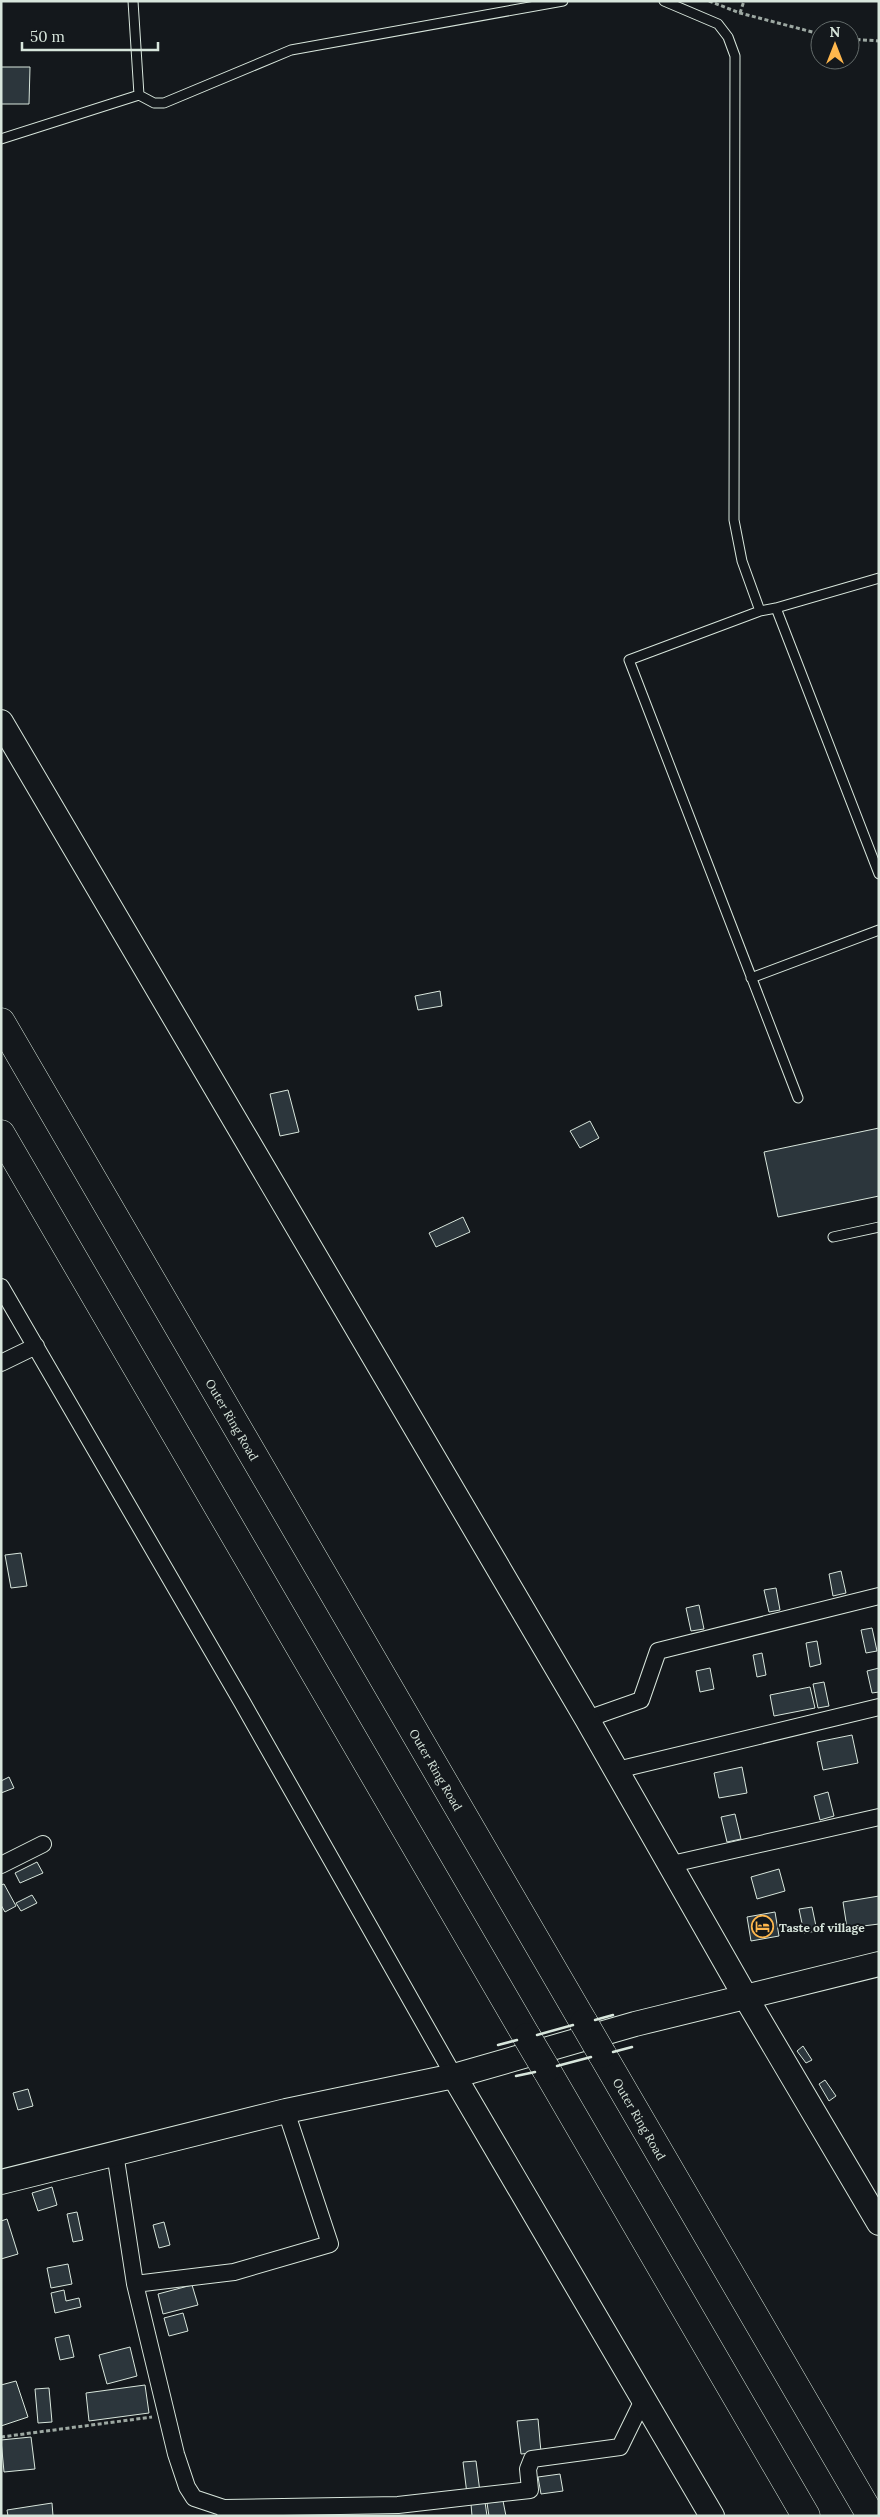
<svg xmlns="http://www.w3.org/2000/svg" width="880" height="2517" viewBox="0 0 880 2517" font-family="Lora,serif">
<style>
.building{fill:#2c363c;stroke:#d8e6dc}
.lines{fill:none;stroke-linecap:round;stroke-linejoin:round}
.lane-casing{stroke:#d8e6dc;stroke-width:11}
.street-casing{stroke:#d8e6dc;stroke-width:18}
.secondary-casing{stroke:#d8e6dc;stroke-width:26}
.highway-casing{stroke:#d8e6dc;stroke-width:29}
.path{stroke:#9da8a2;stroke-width:3;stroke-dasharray:4 2.5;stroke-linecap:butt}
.lane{stroke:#14181c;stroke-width:9}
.street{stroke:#14181c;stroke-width:16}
.secondary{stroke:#14181c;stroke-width:24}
.highway{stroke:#14181c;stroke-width:28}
.highway-bridge-casing{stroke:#d8e6dc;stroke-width:29;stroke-linecap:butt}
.highway-bridge{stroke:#14181c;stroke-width:28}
.wall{stroke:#d8e6dc;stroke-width:2.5}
.labels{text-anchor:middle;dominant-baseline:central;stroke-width:4;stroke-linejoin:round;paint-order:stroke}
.street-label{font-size:12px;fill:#d8e6dc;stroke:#14181c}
.poi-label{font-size:12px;font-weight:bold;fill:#d8e6dc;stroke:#14181c;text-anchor:start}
</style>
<rect width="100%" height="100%" fill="#14181c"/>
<!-- building -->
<path class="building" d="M1 67H30L29 104H1Z
M440 991 442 1006 418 1010 415 996Z
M288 1090 299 1132 280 1136 270 1094Z
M590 1121 599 1138 580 1148 570 1131Z
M879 1128V1196L778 1217 764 1152Z
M463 1217 470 1232 436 1247 429 1233Z
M21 1553 27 1586 11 1588 5 1555Z
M841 1571 846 1593 833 1596 829 1574Z
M776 1588 780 1610 769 1612 764 1590Z
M699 1605 704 1629 691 1631 686 1608Z
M872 1628 877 1651 866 1653 861 1630Z
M817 1641 821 1664 810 1667 806 1643Z
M762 1653 766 1675 757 1677 753 1655Z
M710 1668 714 1689 700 1692 696 1671Z
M879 1668V1692L872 1693 867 1671Z
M824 1682 829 1706 818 1708 813 1684Z
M810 1687 815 1708 774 1716 770 1695Z
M852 1735 858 1763 823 1770 817 1742Z
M742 1767 747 1793 719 1798 714 1773Z
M9 1777 14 1788 1 1793V1781Z
M828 1792 834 1816 820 1820 814 1796Z
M735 1814 741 1839 727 1842 721 1817Z
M37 1862 43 1873 20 1883 15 1873Z
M779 1869 785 1891 757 1899 751 1877Z
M4 1884 16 1906 5 1912 1 1905V1885Z
M32 1895 37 1903 21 1911 16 1903Z
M879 1896V1924L847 1928 843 1902Z
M812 1907 817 1931 804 1933 799 1909Z
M775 1912 779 1936 751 1941 747 1917Z
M803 2046 812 2060 806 2063 797 2051Z
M825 2080 836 2096 829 2101 819 2084Z
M28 2089 33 2106 18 2110 13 2093Z
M52 2187 57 2205 38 2211 32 2193Z
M77 2212 83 2240 73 2242 67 2214Z
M7 2219 18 2254 1 2259V2221Z
M164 2222 170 2245 159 2248 153 2225Z
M68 2264 72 2284 51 2288 47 2268Z
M192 2285 198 2305 163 2314 158 2294Z
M64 2290 66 2301 79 2298 81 2307 55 2313 51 2293Z
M183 2313 188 2331 169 2336 164 2318Z
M69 2335 74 2357 60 2360 55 2338Z
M130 2347 137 2376 107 2384 99 2355Z
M16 2381 28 2417 1 2426V2385Z
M145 2385 149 2413 89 2421 86 2393Z
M49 2388 52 2422 38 2423 35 2389Z
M538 2419 541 2452 521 2454 517 2421Z
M31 2437 35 2469 4 2472 1 2440Z
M476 2461 480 2492 467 2494 463 2462Z
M560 2474 563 2491 541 2494 538 2477Z
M503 2501 506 2516H489L487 2503Z
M485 2502 487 2516H472L471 2504Z
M52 2503 53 2516H8L7 2510Z"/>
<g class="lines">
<defs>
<path id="lane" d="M133 1 139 95
M664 1 718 24 728 37 735 56 734 520 742 561 760 611
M1 139 139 95 154 103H164L291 50 563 1
M776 608 879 874
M751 978 879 930
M798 1098 629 660 760 611 776 608 879 578
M833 1237 879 1227"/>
<path id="street" d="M1 1287 242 1702 454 2076
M1 1363 36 1346
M587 1719 641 1700 658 1651 879 1596
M617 1770 879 1707
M672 1864 879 1817
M1 1865 43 1844
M115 2153 135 2284 176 2454 187 2487 194 2498 224 2508 226 2516
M135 2284 234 2272 330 2244 286 2111
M224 2508 398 2505 530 2490 528 2469 532 2459 620 2447 644 2398"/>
<path id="secondary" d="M1 722 587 1719 745 1996 879 2223
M454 2076 712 2516
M1 2182 286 2111 454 2076 635 2024 879 1964"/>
<g id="highway">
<path id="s1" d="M1 1022 584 2023"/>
<path d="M1 1134 527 2037"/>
<path id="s2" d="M602 2054 871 2516"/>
<path d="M546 2069 806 2516"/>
</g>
</defs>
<!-- lane casing -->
<use href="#lane" class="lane-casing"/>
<!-- street casing -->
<use href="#street" class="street-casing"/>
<!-- secondary casing -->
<use href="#secondary" class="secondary-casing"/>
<!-- highway casing -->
<use href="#highway" class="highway-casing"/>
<!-- path -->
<path class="path" d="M709 1 740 13 820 34
M740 13 744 1
M850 39 879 41
M1 2437 152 2417"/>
<!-- lane -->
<use href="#lane" class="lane"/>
<!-- street -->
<use href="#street" class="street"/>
<!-- secondary -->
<use href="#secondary" class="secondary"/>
<!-- highway -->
<use href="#highway" class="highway"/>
<defs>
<path id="highway-bridge" d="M584 2023 602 2054
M527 2037 546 2069"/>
</defs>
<!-- highway-bridge casing -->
<use href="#highway-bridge" class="highway-bridge-casing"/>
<!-- highway-bridge -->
<use href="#highway-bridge" class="highway-bridge"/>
<!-- wall -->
<path class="wall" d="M595 2020 613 2015
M537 2035 573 2025
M498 2045 517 2040
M613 2052 632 2047
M557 2066 591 2057
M516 2076 535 2072"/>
</g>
<!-- icons -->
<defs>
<symbol id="hotel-ring" viewBox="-11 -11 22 22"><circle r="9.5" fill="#14181c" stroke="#ffb74d" stroke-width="1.5"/><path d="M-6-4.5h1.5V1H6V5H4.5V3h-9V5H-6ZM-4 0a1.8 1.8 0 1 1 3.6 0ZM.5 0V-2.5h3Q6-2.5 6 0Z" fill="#ffb74d"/></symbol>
</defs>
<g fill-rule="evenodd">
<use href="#hotel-ring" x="750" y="1914" width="25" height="25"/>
</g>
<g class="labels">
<!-- street labels -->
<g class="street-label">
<text stroke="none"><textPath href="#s1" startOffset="460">Outer Ring Road</textPath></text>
<text stroke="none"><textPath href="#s1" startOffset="865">Outer Ring Road</textPath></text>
<text stroke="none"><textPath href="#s2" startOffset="75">Outer Ring Road</textPath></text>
</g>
<!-- poi labels -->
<g class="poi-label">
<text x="779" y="1927">Taste of village</text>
</g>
</g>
<!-- border -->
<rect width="880" height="2517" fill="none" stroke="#d8e6dc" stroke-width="5"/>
<!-- north arrow -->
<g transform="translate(835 45)"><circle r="24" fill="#14181c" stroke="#626a69"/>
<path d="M0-4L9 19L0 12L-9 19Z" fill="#ffb74d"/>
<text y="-8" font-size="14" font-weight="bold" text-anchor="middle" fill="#d8e6dc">N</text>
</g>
<!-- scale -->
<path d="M22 42v8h136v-8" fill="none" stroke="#d8e6dc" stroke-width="2.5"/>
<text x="30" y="42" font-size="15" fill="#d8e6dc" stroke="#14181c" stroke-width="4" paint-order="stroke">50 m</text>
</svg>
